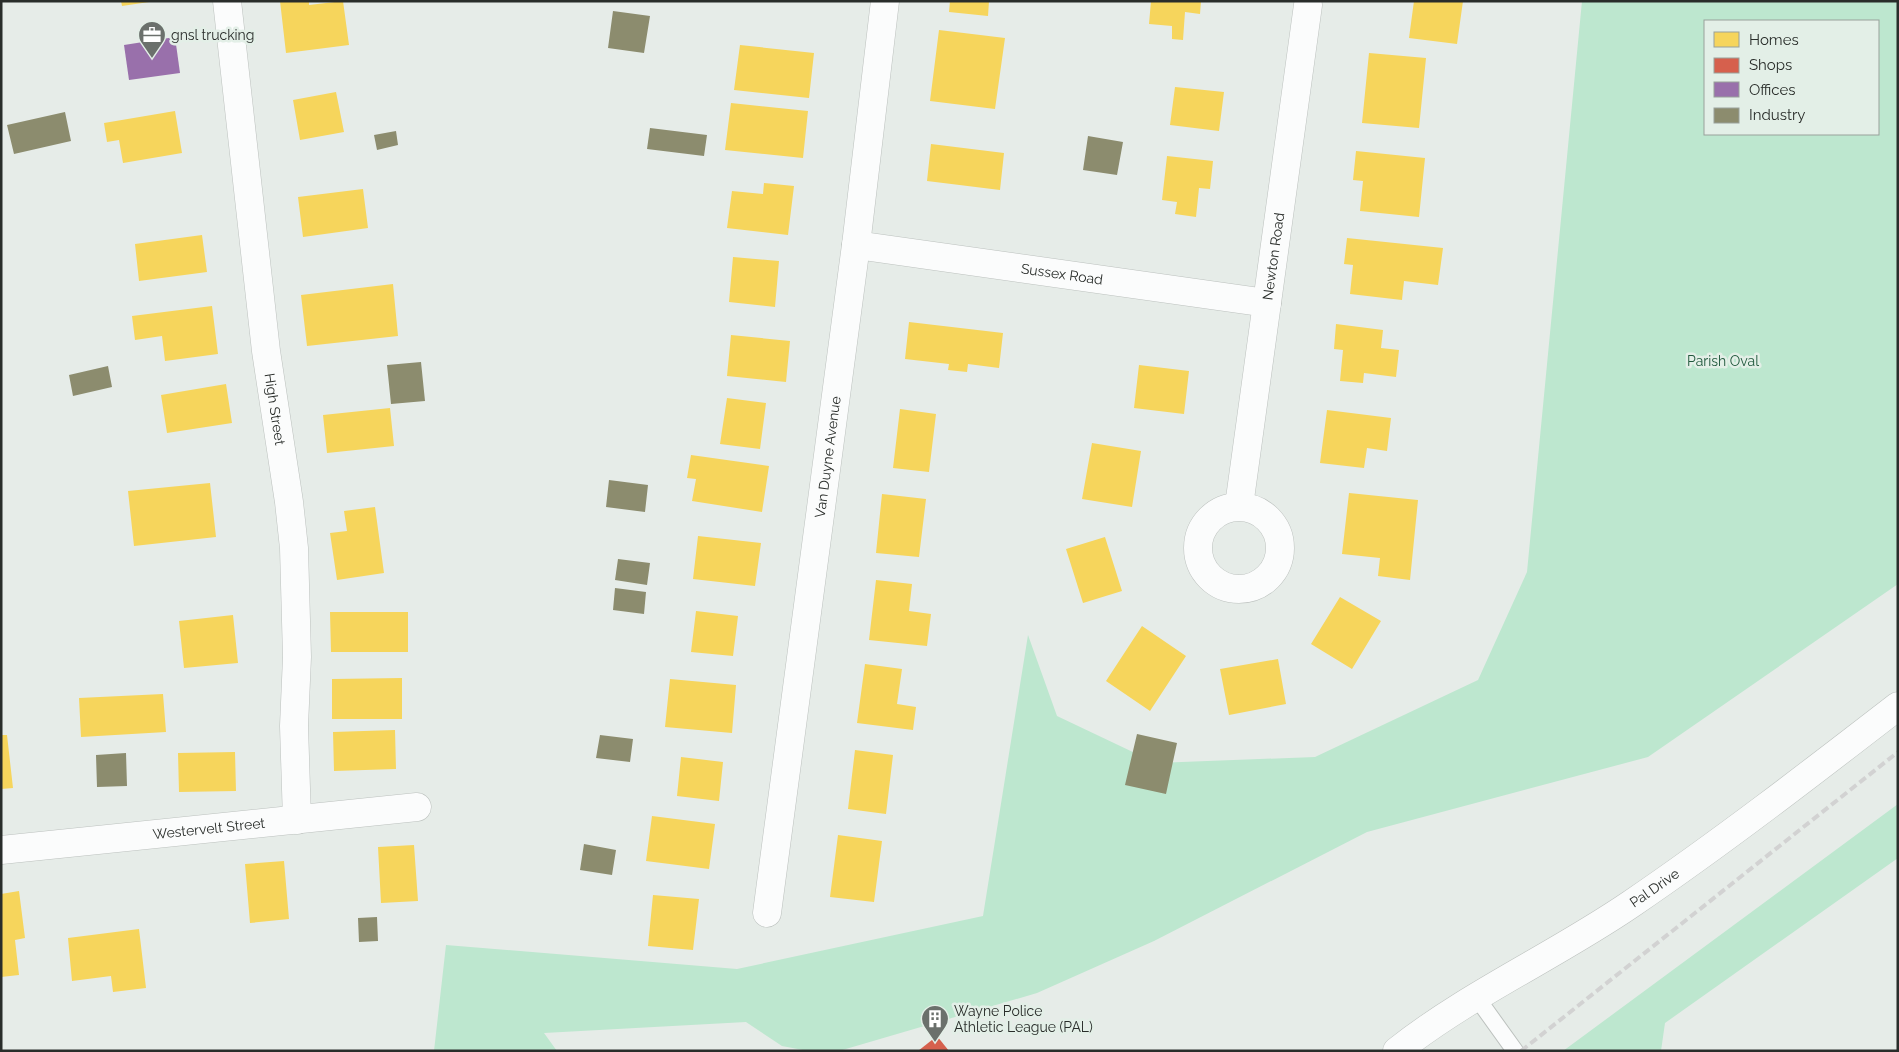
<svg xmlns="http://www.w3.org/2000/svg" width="1899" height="1052" viewBox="0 0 1899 1052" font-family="Raleway,sans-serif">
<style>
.green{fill:#bde7cf;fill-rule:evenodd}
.homes{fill:#f6d55c}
.shops{fill:#d6604d}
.offices{fill:#9970ab}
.industry{fill:#8c8c6e}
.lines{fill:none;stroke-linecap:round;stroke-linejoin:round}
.lane-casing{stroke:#bcc1be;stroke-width:18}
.street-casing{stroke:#bcc1be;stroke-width:29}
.lane{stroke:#fbfcfc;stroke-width:16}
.street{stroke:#fbfcfc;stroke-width:28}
.rail{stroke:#d2d2d2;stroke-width:4;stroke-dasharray:8 4;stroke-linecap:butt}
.labels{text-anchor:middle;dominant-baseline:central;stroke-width:5;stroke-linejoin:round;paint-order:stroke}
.poi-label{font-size:14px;fill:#292d2a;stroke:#e3efe7;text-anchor:start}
.street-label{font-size:14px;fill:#292d2a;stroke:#e3efe7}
.park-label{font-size:14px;fill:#21593d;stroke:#e3efe7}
</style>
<rect width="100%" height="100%" fill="#e6ece8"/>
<!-- green -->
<path class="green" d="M1582 1H1898V584L1648 757 1367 832 1154 941 1037 993 839 1051H808L782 1046 746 1022 544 1033 557 1051H434L446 945 737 969 983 916 1028 635 1057 716 1156 763 1315 757 1478 680 1527 572ZM1705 21H1878V134H1705Z
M1898 804V858L1665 1023 1661 1051H1563Z"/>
<!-- homes -->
<path class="homes" d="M121 1H149V2L122 6Z
M280 1H309V5L343 1 349 45 286 53Z
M950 1H989L988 16 949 12Z
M1151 1H1201L1200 14 1185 12 1183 40 1172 39V26L1149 24Z
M1414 1H1463L1457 44 1409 38Z
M939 30 1005 38 995 109 930 101Z
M740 45 814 53 809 98 734 90Z
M1369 53 1426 58 1419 128 1362 123Z
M1175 87 1224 92 1219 131 1170 125Z
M336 92 344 132 300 140 293 100Z
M731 103 808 111 803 158 725 150Z
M175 111 182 153 123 163 119 140 107 142 104 123Z
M931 144 1004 153 1000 190 927 181Z
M1356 151 1425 158 1419 217 1360 211 1363 181 1353 180Z
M1167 156 1213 161 1210 189 1199 188 1196 217 1175 214 1177 202 1162 200Z
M764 183 794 186 788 235 727 228 732 191 763 194Z
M363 189 368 228 303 237 298 197Z
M202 235 207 272 139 281 135 244Z
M1347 238 1443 248 1438 285 1404 281 1402 300 1350 294 1353 265 1344 264Z
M733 257 779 261 775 307 729 302Z
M393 284 398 336 307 346 301 295Z
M212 306 218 354 165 361 162 336 135 340 132 316Z
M909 322 1003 333 999 368 968 364 967 372 948 370 949 364 905 359Z
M1336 324 1383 330 1381 348 1399 350 1396 377 1364 373 1363 383 1340 381 1343 350 1334 349Z
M731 335 790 341 786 382 727 376Z
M1139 365 1189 371 1184 414 1134 408Z
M226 384 232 423 167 433 161 395Z
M727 398 766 403 760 449 720 444Z
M390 408 394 446 327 453 323 415Z
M900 409 936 414 929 472 893 468Z
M1327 410 1391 418 1387 451 1367 448 1364 468 1320 463Z
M1092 443 1141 451 1132 507 1082 499Z
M691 455 769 466 762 512 692 501 696 479 687 478Z
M210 483 216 537 134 546 128 491Z
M1349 493 1418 500 1410 580 1378 576 1380 558 1342 554Z
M882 494 926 499 919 557 876 553Z
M375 507 384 573 337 580 330 533 347 531 344 511Z
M698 536 761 543 755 586 693 579Z
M1105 537 1122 591 1083 603 1066 549Z
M876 580 912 584 909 611 931 614 927 646 869 640Z
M1340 597 1381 621 1352 669 1311 644Z
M696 611 738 616 733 656 691 652Z
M330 612H408V652H331Z
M233 615 238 663 184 668 179 621Z
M1142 626 1186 656 1150 711 1106 681Z
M1278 659 1286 704 1229 715 1220 669Z
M865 664 902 669 897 704 916 707 913 730 857 723Z
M402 678V719H332V679Z
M670 679 736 685 732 733 665 727Z
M163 694 166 732 81 737 79 698Z
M395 730 396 769 334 771 333 732Z
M1 735H7L13 788 1 789Z
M855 750 893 755 886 814 848 809Z
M235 752 236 791 179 792 178 753Z
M681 757 723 762 719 801 677 796Z
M652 816 715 824 709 869 646 861Z
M838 835 882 841 874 902 830 897Z
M414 845 418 901 381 903 378 847Z
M284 861 289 919 250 923 245 864Z
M19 891 25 938 15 940 19 975 1 977V894Z
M653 895 699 899 693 950 648 946Z
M139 929 146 988 113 992 111 976 72 981 68 938Z"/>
<!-- shops -->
<path class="shops" d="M937 1036 949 1051H918Z"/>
<!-- offices -->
<path class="offices" d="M175 37 180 73 129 80 124 45Z"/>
<!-- industry -->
<path class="industry" d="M613 11 650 16 644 53 608 48Z
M65 112 71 141 14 154 7 125Z
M650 128 707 135 704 156 647 149Z
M396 131 398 145 377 150 374 135Z
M1088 136 1123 142 1117 175 1083 170Z
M421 362 425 401 391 404 387 365Z
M108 366 112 387 73 396 69 375Z
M609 480 648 485 645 512 606 507Z
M618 559 650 563 647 585 615 580Z
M615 588 646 592 644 614 613 610Z
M1137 734 1177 743 1166 794 1125 785Z
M600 735 633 739 630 762 596 758Z
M126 753 127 786 97 787 96 755Z
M584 844 616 850 612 875 580 870Z
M377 917 378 941 359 942 358 918Z"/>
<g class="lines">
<defs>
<path id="lane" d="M1477 998 1515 1051"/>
<g id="street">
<path id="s1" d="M227 1 266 351 289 502 294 548 297 657 294 726 297 820"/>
<path id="s2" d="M856 245 1267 303"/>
<path id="s3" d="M1239 506 1308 5"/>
<circle cx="1239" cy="548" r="41"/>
<path id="s4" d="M1 850 417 807"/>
<path id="s5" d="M767 913 856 245 885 1"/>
<path id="s6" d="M1397 1051C1469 994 1555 956 1631 904 1722 842 1810 774 1898 706"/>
</g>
</defs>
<!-- lane casing -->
<use href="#lane" class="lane-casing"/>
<!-- street casing -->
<use href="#street" class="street-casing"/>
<!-- lane -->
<use href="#lane" class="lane"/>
<!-- street -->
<use href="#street" class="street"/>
<!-- rail -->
<path class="rail" d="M1521 1051 1898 752"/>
</g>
<!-- icons -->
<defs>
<symbol id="office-pin" viewBox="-11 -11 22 30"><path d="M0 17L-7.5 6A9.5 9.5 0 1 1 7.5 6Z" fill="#6b706c" stroke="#e3efe7"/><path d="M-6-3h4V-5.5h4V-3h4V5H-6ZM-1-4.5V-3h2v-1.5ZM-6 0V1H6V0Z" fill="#fff"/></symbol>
<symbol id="building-pin" viewBox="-11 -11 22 30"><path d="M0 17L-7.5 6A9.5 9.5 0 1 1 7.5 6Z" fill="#6b706c" stroke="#e3efe7"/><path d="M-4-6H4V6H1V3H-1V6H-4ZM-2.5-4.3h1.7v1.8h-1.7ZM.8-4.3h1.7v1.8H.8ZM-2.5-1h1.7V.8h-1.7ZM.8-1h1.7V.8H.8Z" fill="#fff"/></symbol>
</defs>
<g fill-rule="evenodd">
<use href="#office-pin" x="136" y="19" width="32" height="43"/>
<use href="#building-pin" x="919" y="1003" width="32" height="43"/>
</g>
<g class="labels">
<!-- poi labels -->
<g class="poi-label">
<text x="171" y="35">gnsl trucking</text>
<text x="954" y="1011">Wayne Police<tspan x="954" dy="16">Athletic League (PAL)</tspan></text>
</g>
<!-- street labels -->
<g class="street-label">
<text stroke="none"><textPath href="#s3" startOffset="252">Newton Road</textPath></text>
<text stroke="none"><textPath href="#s2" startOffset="208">Sussex Road</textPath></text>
<text stroke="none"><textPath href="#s1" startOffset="411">High Street</textPath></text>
<text stroke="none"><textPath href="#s5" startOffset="460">Van Duyne Avenue</textPath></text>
<text stroke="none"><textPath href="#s4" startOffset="209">Westervelt Street</textPath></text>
<text stroke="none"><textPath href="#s6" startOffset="305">Pal Drive</textPath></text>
</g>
<!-- park labels -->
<g class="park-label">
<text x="1723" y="361">Parish Oval</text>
</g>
</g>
<!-- border -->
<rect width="1899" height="1052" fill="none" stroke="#292d2a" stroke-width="5"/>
<!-- legend -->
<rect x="1704" y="20" width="175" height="115" fill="#e3efe7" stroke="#99a19b"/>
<rect x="1714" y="32" width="25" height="15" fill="#f6d55c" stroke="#99a19b"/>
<text x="1749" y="45" font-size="15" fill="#292d2a">Homes</text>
<rect x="1714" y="58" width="25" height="15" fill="#d6604d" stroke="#99a19b"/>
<text x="1749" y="70" font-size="15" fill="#292d2a">Shops</text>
<rect x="1714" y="82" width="25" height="15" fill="#9970ab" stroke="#99a19b"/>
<text x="1749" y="95" font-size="15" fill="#292d2a">Offices</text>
<rect x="1714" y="108" width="25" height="15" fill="#8c8c6e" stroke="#99a19b"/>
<text x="1749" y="120" font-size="15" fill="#292d2a">Industry</text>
</svg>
